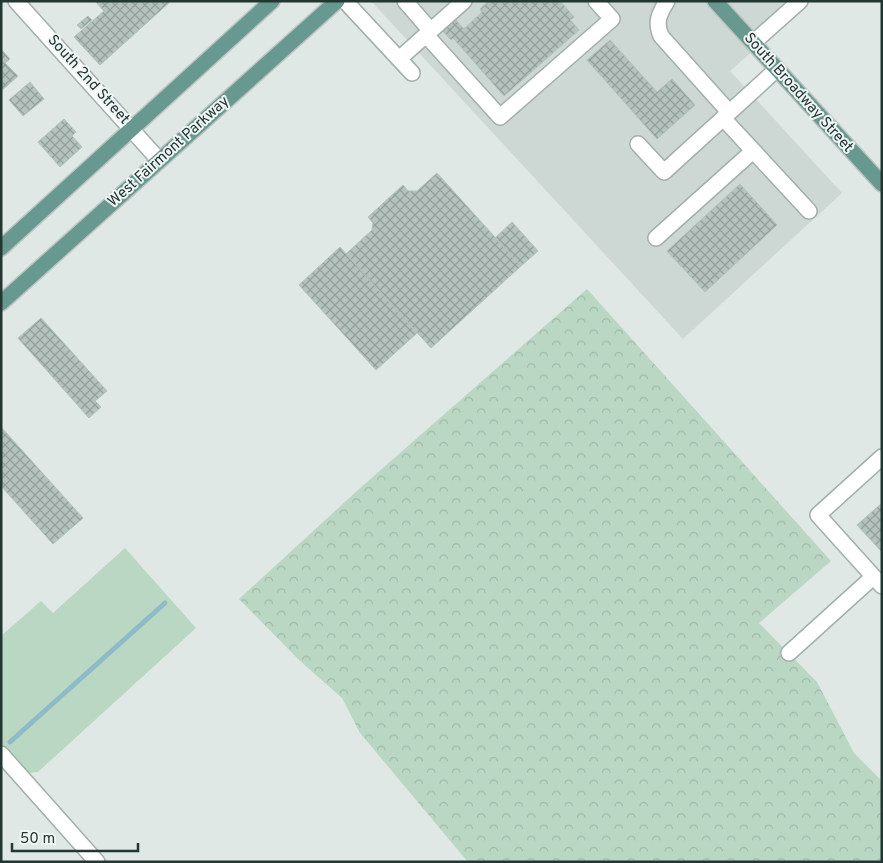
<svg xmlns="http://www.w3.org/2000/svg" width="883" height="863" viewBox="0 0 883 863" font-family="Overpass,sans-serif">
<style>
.built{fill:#cdd8d4}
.grass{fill:#bad7c4}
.forest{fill:url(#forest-crowns)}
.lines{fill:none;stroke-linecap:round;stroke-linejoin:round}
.stream{stroke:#8dbbc8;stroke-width:5}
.building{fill:url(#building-cross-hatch);stroke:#b2c1bc}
.minor-casing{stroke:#a3afac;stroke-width:18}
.major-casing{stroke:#bdc3c2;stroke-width:18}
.minor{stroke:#fff;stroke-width:15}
.major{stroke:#689990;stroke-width:15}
.labels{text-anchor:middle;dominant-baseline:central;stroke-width:4;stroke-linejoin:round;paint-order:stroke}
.street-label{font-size:15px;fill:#223632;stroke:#eff5f3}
</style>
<defs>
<pattern id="forest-crowns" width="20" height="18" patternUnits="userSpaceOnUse" patternTransform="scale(1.25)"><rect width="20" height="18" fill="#bad7c4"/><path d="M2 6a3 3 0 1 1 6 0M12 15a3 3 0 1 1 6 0" fill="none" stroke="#a0b9a9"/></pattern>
<pattern id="building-cross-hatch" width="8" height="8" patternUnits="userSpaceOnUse" patternTransform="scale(1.25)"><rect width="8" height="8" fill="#b5c3be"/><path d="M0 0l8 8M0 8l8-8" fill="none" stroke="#939f9b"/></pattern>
</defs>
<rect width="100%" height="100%" fill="#dfe8e5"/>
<!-- built -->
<path class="built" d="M810 1 730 71 842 193 683 339 372 2Z"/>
<!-- grass -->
<path class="grass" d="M125 548 196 628 38 772 27 773 1 745V636L41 601 53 613Z"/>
<!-- forest -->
<path class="forest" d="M587 289 831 561 759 623 817 682 854 753 882 781V862H468L360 733 342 698 299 660 239 599 359 489Z"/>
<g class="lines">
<!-- stream -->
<path class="stream" d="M10 742 165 603"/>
</g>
<!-- building -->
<path class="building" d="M95 1H171L100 65 74 37 104 11Z
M489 1H560L574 17 570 20 579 30 504 96 453 38 451 40 441 29 454 18 464 29 482 12 480 9Z
M88 16 92 20 81 29 77 25Z
M610 40 657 92 672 79 695 105 657 139 587 60Z
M1 49 10 59 5 63 18 76 1 91Z
M30 82 44 99 23 116 9 100Z
M64 119 76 132 72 136 82 147 60 167 38 142Z
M437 173 521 266 431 348 346 254 372 230 373 223 368 217 403 185 408 191H417Z
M740 184 777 225 705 292 667 251Z
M512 222 538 251 521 266 495 238Z
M340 247 417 333 376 370 299 285Z
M41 318 107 391 95 401 101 407 89 418 18 338Z
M1 427 83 518 53 544 1 486Z
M882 503V552L857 525Z"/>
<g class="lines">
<defs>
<path id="minor" d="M16 1 159 160
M345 1 412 73
M405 1 431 31
M667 1C659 14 655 22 661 36L729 112
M426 35 500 117 612 19 596 1
M753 43 800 1
M399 59 464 1
M723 118 809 211
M638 144 664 172 777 69
M656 238 753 151
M882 457 818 515 882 586
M789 653 873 577
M1 754 97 862"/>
<path id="major" d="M715 1 882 184
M1 248 272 1
M1 303 337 1"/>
</defs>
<!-- minor casing -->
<use href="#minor" class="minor-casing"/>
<!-- major casing -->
<use href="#major" class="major-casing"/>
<!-- minor -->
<use href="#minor" class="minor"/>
<!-- major -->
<use href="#major" class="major"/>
</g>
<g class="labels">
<!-- street labels -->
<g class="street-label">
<text transform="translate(88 80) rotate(48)">South 2nd Street</text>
<text transform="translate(798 93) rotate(48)">South Broadway Street</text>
<text transform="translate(169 152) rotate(-42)">West Fairmont Parkway</text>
</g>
</g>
<!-- border -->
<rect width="883" height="863" fill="none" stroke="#223632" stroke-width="5"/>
<!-- scale -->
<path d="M12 843v8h126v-8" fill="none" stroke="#223632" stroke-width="2.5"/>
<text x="20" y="843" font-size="15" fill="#223632" stroke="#eff5f3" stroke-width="4" paint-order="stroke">50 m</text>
</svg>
